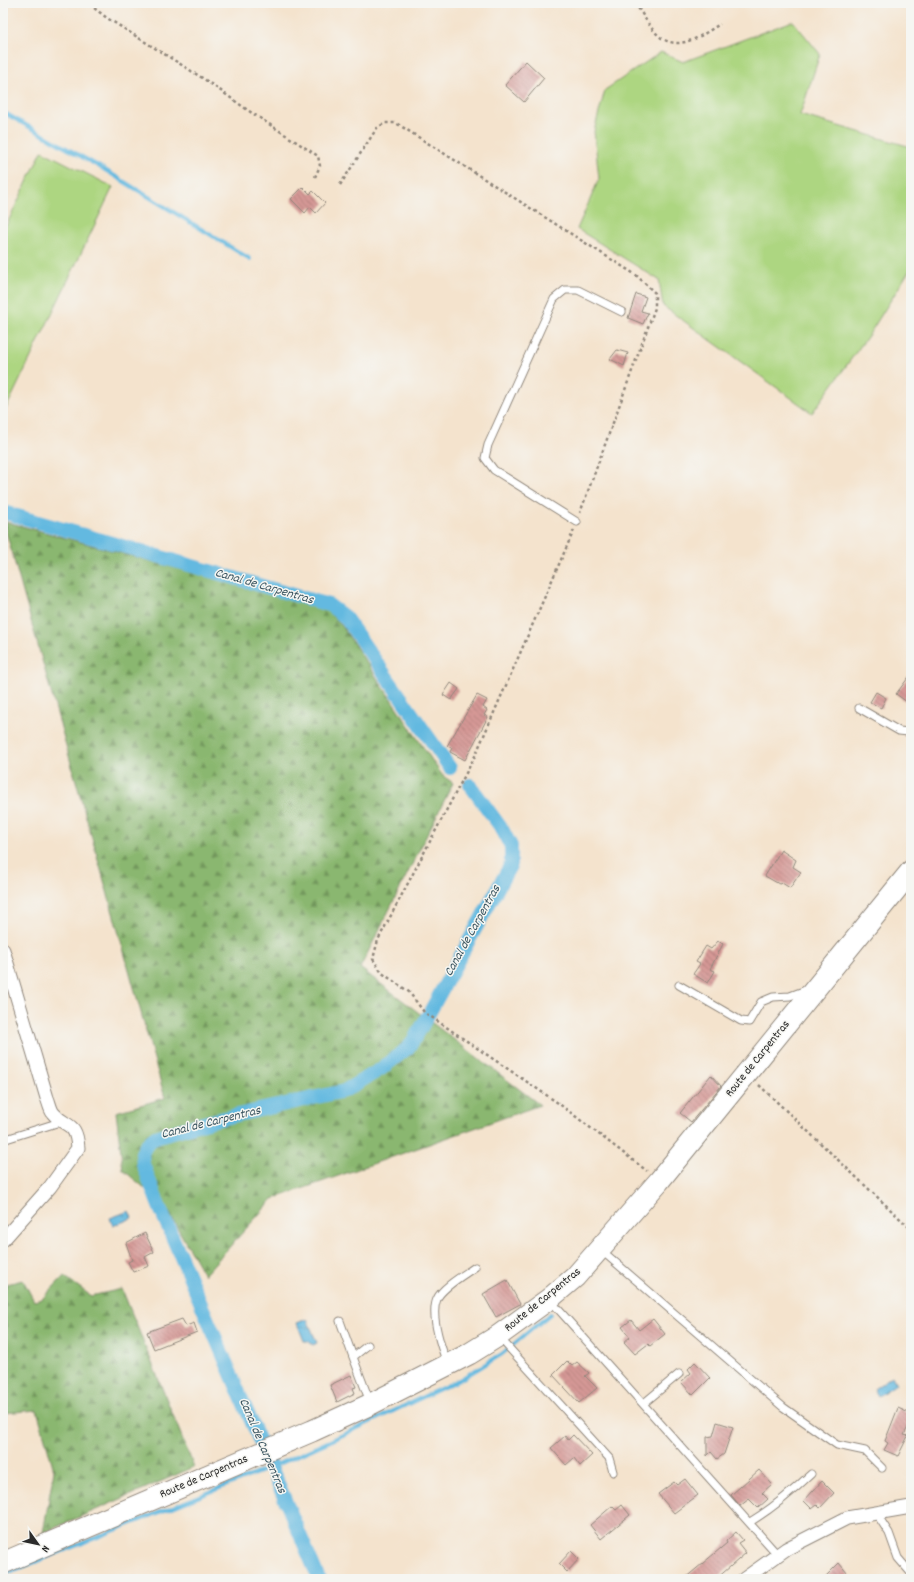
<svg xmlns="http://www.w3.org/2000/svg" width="914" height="1582" viewBox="0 0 914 1582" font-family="Dekko,sans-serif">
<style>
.green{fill:#add681;stroke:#6c8056}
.forest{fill:url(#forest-firs);stroke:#5a714d}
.water{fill:url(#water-ripples);stroke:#477286}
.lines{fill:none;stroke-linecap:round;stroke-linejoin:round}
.stream{stroke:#63b9e0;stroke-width:4}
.canal{stroke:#63b9e0;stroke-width:14}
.building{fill:url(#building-back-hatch)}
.service-casing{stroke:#90877c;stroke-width:9}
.minor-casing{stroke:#90877c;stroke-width:15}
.primary-casing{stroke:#90877c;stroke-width:23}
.path{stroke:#90877c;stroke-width:2.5;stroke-dasharray:3 3;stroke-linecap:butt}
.service{stroke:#fff;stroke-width:7}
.minor{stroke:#fff;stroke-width:13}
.primary{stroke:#fff;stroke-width:21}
.labels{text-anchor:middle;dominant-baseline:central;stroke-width:3;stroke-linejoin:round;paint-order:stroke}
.street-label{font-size:12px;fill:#2b2b2b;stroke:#f6f6f2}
.water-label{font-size:13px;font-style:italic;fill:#3c5661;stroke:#f6f6f2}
</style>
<defs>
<pattern id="forest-firs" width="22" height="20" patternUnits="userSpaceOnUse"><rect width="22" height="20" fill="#8ab76f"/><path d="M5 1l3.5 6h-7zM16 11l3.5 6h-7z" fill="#71955b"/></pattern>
<pattern id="water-ripples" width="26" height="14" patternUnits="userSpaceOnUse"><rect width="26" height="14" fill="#63b9e0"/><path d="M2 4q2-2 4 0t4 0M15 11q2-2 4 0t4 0" fill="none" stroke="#5297b6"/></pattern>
<pattern id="building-back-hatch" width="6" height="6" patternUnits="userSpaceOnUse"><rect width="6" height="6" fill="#d59895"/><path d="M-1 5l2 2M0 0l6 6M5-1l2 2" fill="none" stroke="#ad7c7a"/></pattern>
</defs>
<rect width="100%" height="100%" fill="#f6f6f2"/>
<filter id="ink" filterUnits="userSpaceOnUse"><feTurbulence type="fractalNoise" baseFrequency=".025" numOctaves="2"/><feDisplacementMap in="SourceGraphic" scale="8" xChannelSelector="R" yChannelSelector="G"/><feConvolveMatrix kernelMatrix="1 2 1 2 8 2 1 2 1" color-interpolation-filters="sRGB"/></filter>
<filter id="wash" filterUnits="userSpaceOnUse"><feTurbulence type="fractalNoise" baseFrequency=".012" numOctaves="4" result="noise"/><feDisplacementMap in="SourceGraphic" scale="16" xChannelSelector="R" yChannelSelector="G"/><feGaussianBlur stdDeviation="0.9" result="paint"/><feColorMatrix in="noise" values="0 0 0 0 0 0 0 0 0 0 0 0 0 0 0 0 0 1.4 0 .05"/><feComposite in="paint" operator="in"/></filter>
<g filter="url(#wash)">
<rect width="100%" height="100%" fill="#f4e3cd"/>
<!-- green -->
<path class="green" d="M793 21 820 54 800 115 911 147V268L870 333 812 413 663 306 659 280 577 229 599 179 594 131 605 90 661 52 683 62Z
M42 151 113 187 3 415V232Z"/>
<!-- forest -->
<path class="forest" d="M3 521 324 608 340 623 442 775 453 783 360 968 540 1105 273 1199 204 1275 164 1204 123 1170 116 1112 165 1098Z
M64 1276 91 1296 122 1289 194 1467 43 1533 54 1470 37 1410 3 1413V1285L23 1280 34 1301 42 1299Z"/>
<!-- water -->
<path class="water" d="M129 1211 132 1218 113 1226 110 1218Z
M307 1319 317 1343 313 1345 308 1341H304L297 1323Z
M892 1376 896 1384 878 1396 874 1389Z"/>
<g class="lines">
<!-- stream -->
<path class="stream" d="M3 112 105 170 250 259
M3 1575 260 1472 330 1441 461 1379 502 1354 550 1314"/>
<!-- canal -->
<path class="canal" d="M3 512 329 605 345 617 450 768
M319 1579 159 1206 143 1164 142 1153 147 1144 155 1137 211 1121 344 1091 381 1069 409 1047 421 1028 511 864V846L502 829 470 785"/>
</g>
<g id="blocks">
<!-- building -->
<path class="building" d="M526 61 544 78 524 102 505 85Z
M303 187 310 194 313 191 325 203 316 213 310 207 305 213 291 199Z
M636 294 646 297 641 311 648 313 643 324 628 318Z
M617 350 628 353 624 366 610 359Z
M911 674V705L896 694Z
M451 683 459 689 451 700 443 695Z
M876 692 886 698 881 708 870 702Z
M477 695 487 700 483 707 487 710 484 715 488 717 465 760 450 752 452 748 447 746Z
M781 850 796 860 793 867 801 872 790 888 782 883 779 884 765 876Z
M718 941 723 944 710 969 715 971 708 983 693 974 700 964 696 962 706 946 711 949Z
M711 1075 721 1086 691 1122 680 1113Z
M145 1233 154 1252 145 1257 149 1266 133 1272 128 1262 132 1260 126 1243Z
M507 1280 520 1304 496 1317 483 1294Z
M182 1319 186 1326 194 1323 197 1332 154 1349 147 1332Z
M653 1319 665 1334 650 1346 648 1344 635 1354 624 1342 630 1337 622 1327 631 1320 639 1330Z
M567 1361 572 1366 577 1362 589 1373 585 1376 597 1388 579 1403 553 1375Z
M695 1362 710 1378 693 1395 681 1382 691 1373 688 1369Z
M351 1375 356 1387 353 1388 355 1393 337 1402 330 1385Z
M898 1408 911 1414V1421L904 1435 908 1436 898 1456 884 1450 888 1443 885 1441Z
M717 1422 733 1427 724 1454 717 1459 711 1452 707 1456V1437L713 1436Z
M573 1435 592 1455 580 1466 574 1458 566 1465 551 1448 565 1436 568 1440Z
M759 1470 772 1484 762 1493 768 1499 758 1508 749 1499 740 1506 731 1495Z
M685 1479 698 1495 674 1513 658 1494 674 1482 677 1485Z
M822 1481 834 1493 820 1508 817 1505 812 1509 804 1501Z
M622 1505 630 1515 601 1539 590 1525 612 1506 616 1510Z
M736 1532 743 1540 738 1543 746 1553 716 1579H684L727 1543 726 1541Z
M571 1551 579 1559 567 1572 559 1564Z
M839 1563 852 1579H823Z"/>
</g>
</g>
<g filter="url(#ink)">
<use href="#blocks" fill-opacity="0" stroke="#90877c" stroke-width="1"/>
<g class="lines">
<defs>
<path id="service" d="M577 522 494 470 485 458 488 445 554 299 565 290H578L622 312
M859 708 899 731 908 732 911 729
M679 985 741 1021 749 1022 761 1002 773 997 790 996 806 990
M3 1140 63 1121
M601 1250 783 1407 837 1445 865 1451 882 1468
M550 1300 777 1554
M340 1321 353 1357
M499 1337 609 1458 613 1472
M368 1345 353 1357 370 1402
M447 1363C441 1347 430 1315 437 1299 441 1288 465 1274 475 1267
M643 1404 679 1374
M876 1513 889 1533 898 1558 911 1573
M750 1522C773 1508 792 1492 811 1474"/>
<path id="minor" d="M3 950 47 1098C49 1102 50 1109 53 1113 66 1129 76 1120 78 1148L50 1187 3 1240
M744 1579 786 1549 847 1518 911 1507"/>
<path id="primary" d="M3 1563 312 1431 371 1404 469 1354 498 1336 549 1299 575 1277 659 1181 911 871"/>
</defs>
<!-- service casing -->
<use href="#service" class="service-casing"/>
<!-- minor casing -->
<use href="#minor" class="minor-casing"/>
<!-- primary casing -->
<use href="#primary" class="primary-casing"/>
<!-- path -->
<path class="path" d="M91 3 94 8 107 18 204 79 249 111 318 156 320 166 315 177
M635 3C642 13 649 27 659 36 679 53 702 35 720 24
M340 185 377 128 385 123H396L636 275 655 293V308L580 513
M574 530 475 756 378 940 373 959 382 973 409 992 424 1012 558 1103 647 1171
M759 1085 911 1229"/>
<!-- service -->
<use href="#service" class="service"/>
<!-- minor -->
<use href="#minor" class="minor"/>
<!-- primary -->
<use href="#primary" class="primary"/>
</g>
</g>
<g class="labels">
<!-- street labels -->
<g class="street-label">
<text transform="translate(758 1059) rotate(-51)">Route de Carpentras</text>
<text transform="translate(543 1300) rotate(-39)">Route de Carpentras</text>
<text transform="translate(204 1477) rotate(-23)">Route de Carpentras</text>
</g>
<!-- water labels -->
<g class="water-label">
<text transform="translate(264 587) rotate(16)">Canal de Carpentras</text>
<text transform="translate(473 931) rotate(-61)">Canal de Carpentras</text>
<text transform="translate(211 1123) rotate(-14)">Canal de Carpentras</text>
<text transform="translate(262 1446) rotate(67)">Canal de Carpentras</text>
</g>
</g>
<!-- margin -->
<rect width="914" height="1582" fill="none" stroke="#f6f6f2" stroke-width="16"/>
<!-- north arrow -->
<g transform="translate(38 1544) rotate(123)" stroke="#f6f6f2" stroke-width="3" paint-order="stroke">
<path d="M0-3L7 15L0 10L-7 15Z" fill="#2b2b2b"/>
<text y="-6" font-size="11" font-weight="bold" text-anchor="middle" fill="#2b2b2b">N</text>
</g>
</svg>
